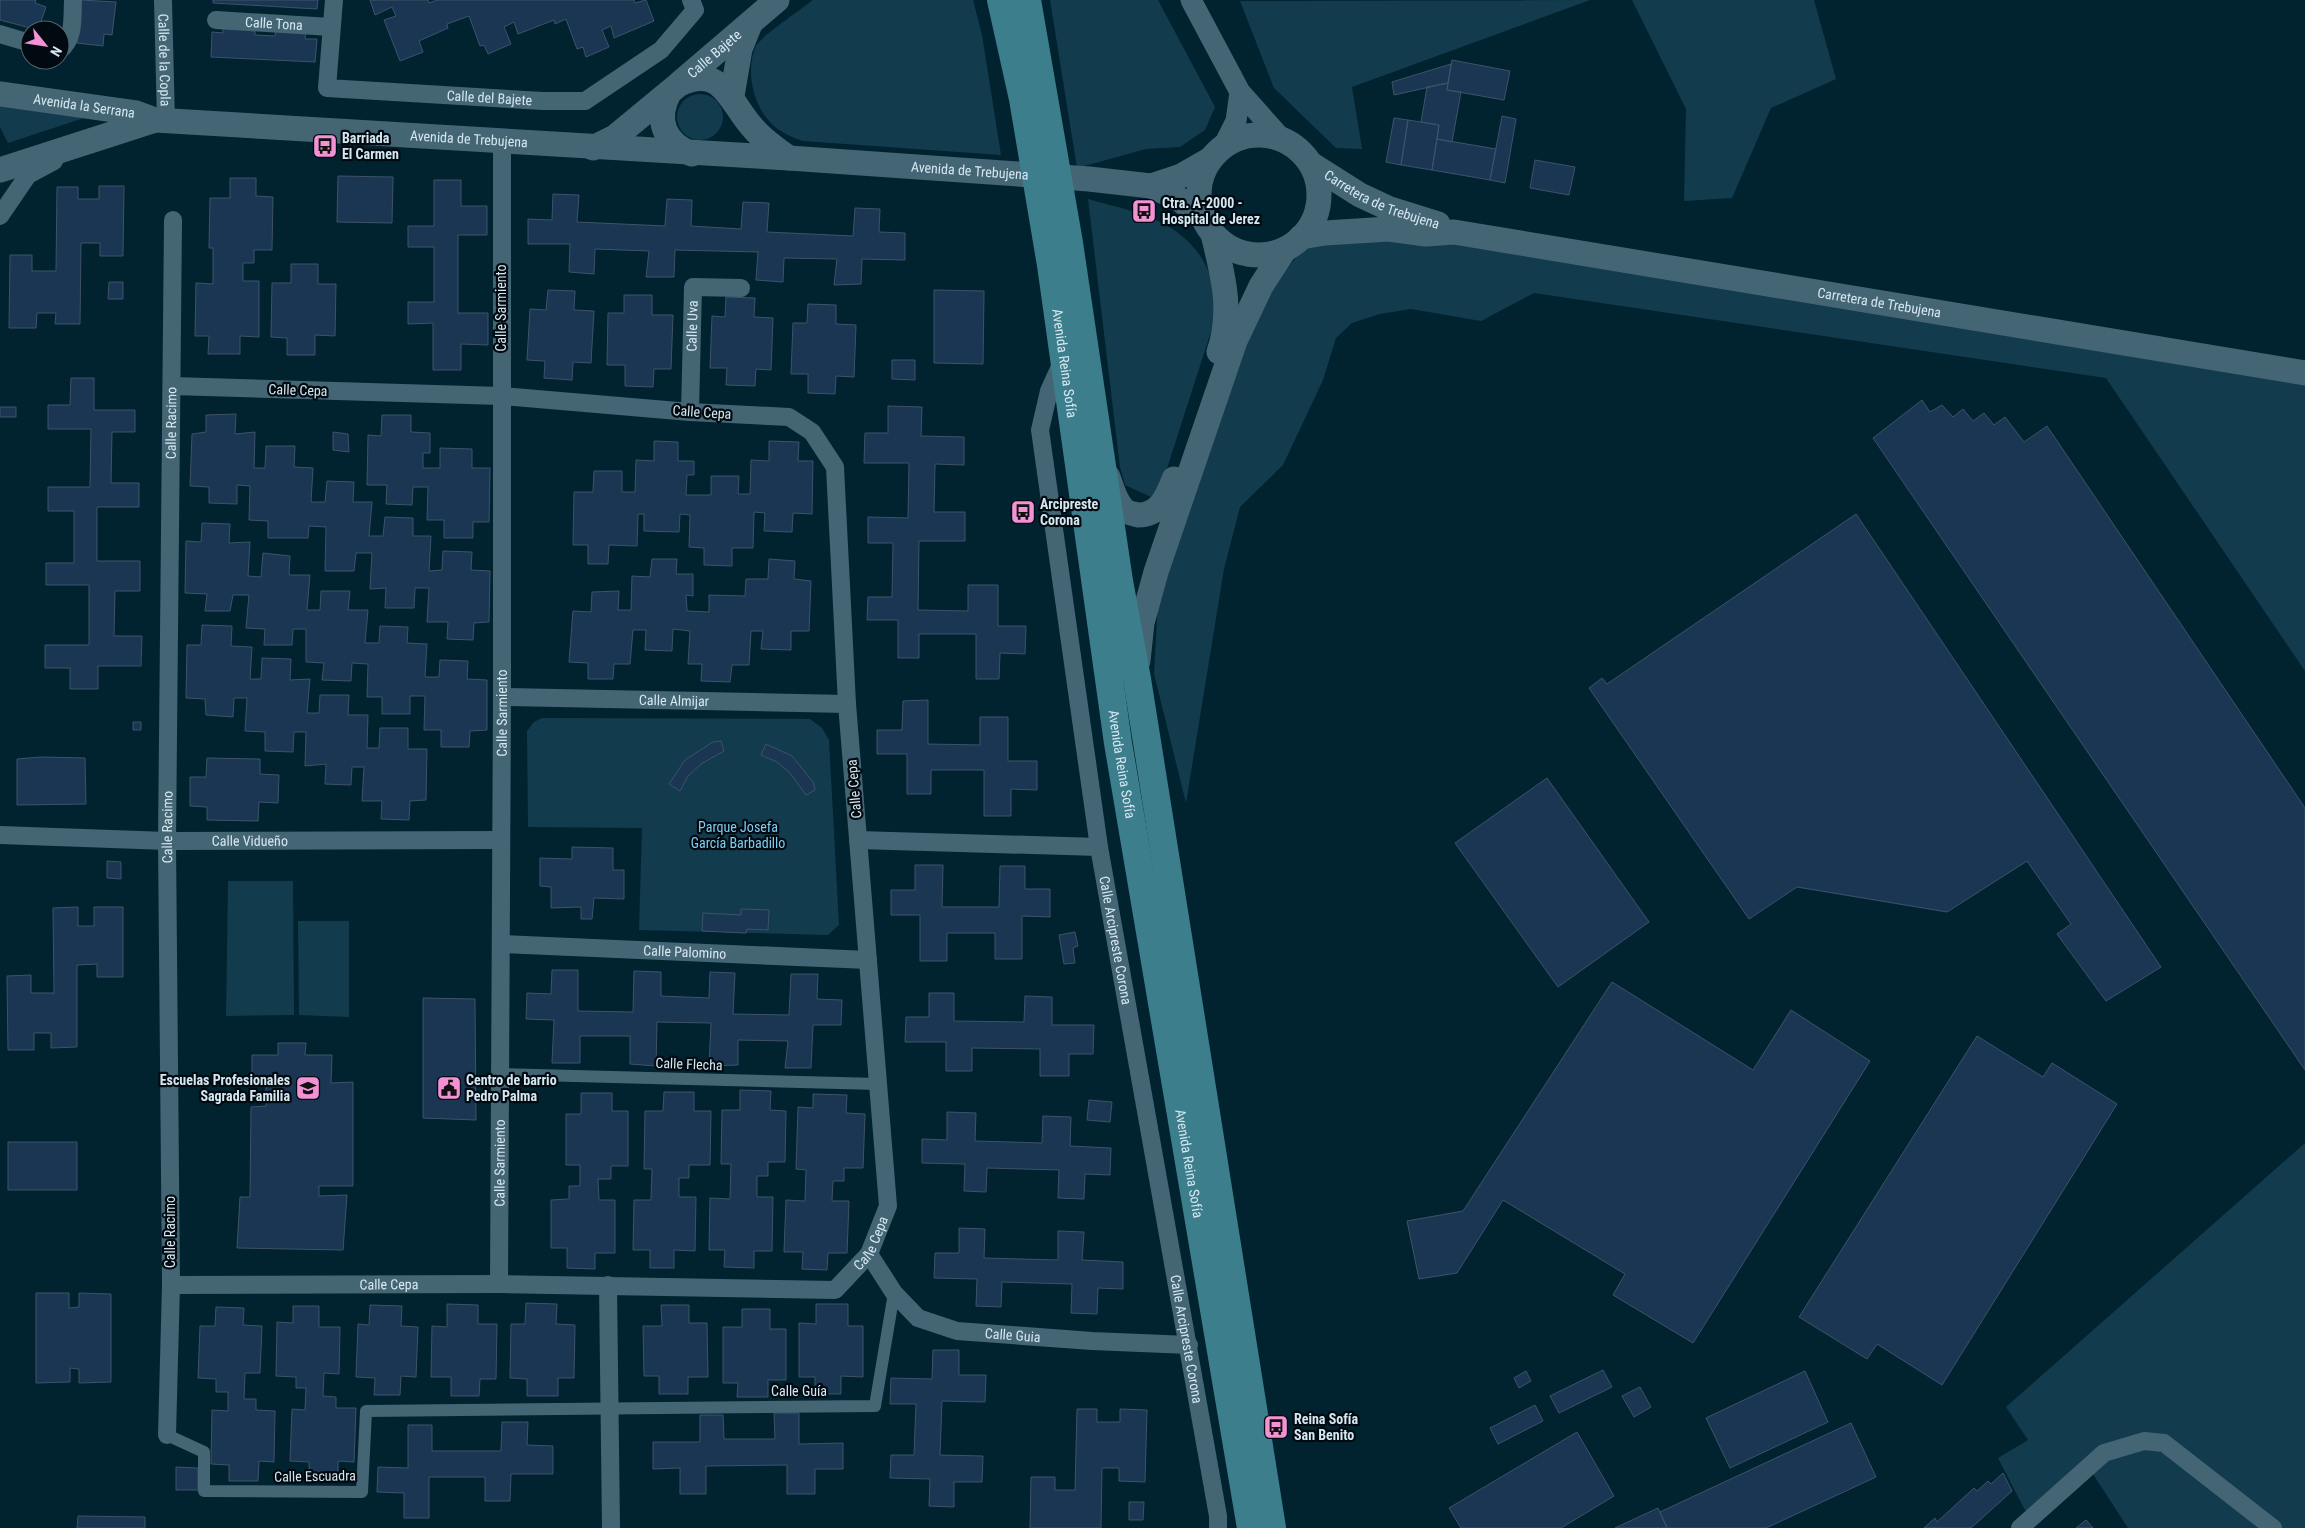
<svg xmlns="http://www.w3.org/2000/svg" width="2305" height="1528" viewBox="0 0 2305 1528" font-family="'Roboto Condensed',sans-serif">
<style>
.green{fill:#123c4d}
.building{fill:#1a3653;stroke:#3e5269}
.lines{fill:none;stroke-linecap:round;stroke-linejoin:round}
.pedestrian{stroke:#446574;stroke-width:12}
.minor{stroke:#446574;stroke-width:18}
.tertiary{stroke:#446574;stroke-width:21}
.secondary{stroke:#446574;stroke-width:25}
.primary{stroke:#3c7e8b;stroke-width:28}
.labels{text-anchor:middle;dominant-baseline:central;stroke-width:4.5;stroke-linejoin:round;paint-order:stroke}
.street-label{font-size:14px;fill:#d5e7f1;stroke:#010a10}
.poi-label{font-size:14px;font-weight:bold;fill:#d5e7f1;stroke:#010a10;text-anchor:start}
.park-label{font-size:14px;fill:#7fcef2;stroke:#010a10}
</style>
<rect width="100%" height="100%" fill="#012330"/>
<!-- green -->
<path class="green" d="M813 0H973L982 35 1001 155 803 141C791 137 779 132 770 122 753 104 745 69 756 46 760 37 803 8 813 0Z
M1050 0H1158L1215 107 1205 130 1180 147 1146 149 1077 168Z
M1590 0 1352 87 1362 149 1336 148 1274 88 1240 1Z
M1632 0H1814L1836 79 1771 108 1732 198 1684 201 1686 109Z
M677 117a23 23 0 1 1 46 0a23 23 0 1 1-46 0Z
M0 99 93 115 8 143 0 127Z
M1088 199C1133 212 1180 218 1205 264 1213 278 1214 297 1217 313L1160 490 1151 497 1125 485 1120 467Z
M1335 229 1455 230 2305 369V671L2106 378 1534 293 1481 321 1411 309 1380 314 1352 323 1336 338 1323 380 1283 465 1240 507 1224 569 1186 803 1154 674 1159 581 1265 295 1298 255Z
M542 718 810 719 822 728 829 740 839 925 828 935 639 930 642 828 528 827 527 731 534 722Z
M228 881H293L294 1015 226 1016Z
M298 921H349V1017L299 1015Z
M2305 1143V1528H2128L2089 1468 2029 1518 1998 1458 2028 1440 2006 1407Z"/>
<!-- building -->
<path class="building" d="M0 0H36L35 3 46 7 38 30 0 20Z
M81 0 116 2 112 35 104 34 103 46 77 43Z
M213 0H318L317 9 213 3Z
M370 0H428L429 3 437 0H634L635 3 646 0 654 21 614 38 611 26 602 30 609 47 586 57 583 47 577 49 566 19 555 24 554 20 518 34 514 22 504 27 511 44 488 54 484 45 480 46 469 16 447 24 448 28 419 41 423 52 400 61 384 20 396 16 392 7 375 15Z
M223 25 255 27V35L275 36 276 28 306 30 305 39H317L315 62 211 57 212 32 223 33Z
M1452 60 1510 71 1504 100 1447 90Z
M1451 64 1448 83 1394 95 1392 82Z
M1448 83 1447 90 1461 92 1452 142 1437 139 1439 125 1421 122 1427 87Z
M1502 116 1516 119 1505 183 1490 180Z
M1394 118 1408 120 1401 165 1386 162Z
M1408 120 1439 125 1432 170 1401 165Z
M1437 139 1496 149 1490 180 1432 170Z
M1535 160 1575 167 1569 195 1530 188Z
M338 176 393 177 392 223 337 222Z
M230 178H256V196L273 197 272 250H254V263H243V281H259V337L240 336V354H208L209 336H195L196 283 213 284V248H209L210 198H230Z
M434 180H461V206H487V235H458V313H488V345L461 344V370H433V323L408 324V302H434V247H408V226H434Z
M99 186H124L123 256H100V243H81L80 324H55L56 313H37L36 328H9L10 255H32V271H56L57 187H78V199H99Z
M553 194 579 195 577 222 665 226 667 199 692 200 691 226 741 229 743 202 769 203 767 232 853 236 855 208 880 209 879 232 905 233V260L862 259 861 284 834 285 837 259 784 258 783 282 756 280 758 252 675 250 674 277H646L649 251 595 249 594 274 569 272 570 244H528V219L552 220Z
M291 264H318V284H336L335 336 315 335V355H287V338L271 337 272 283H291Z
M109 282H123V299H108Z
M548 290 575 291 574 310 594 311 591 363 573 362 572 380 544 378 545 361 527 360 530 309 546 310Z
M934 290 984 291 983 364 934 363Z
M624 295H652V315H673L671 369H654L653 387 625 386V365H607L608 313H624Z
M726 297 755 298 754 317 773 318 771 370 756 369 755 386 726 385 727 368H710L712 316 725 317Z
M808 304 836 305V324L856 325 854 377 836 376 835 394 808 393V374H791L793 323H807Z
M892 360H915V380L892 379Z
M71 378H94V410H135V432H112L111 483H139V507H97V561H140V591H115L114 636H142L141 666H98V689H70V668H45V645H89V585H46V563H74V511H48V487H90L91 429H48V405H70Z
M1922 400 1930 412 1942 405 1953 417 1963 409 1973 421 1984 413 1994 425 2005 417 2024 442 2047 426 2305 808V1070L1873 438Z
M888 406 922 407 921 436 964 437V465L935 464 934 512H965V541H919L918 610 968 611V585H998V626H1026L1025 654 1000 653 999 679H976V634H919V658H898V620H867L868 597H892L893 543H868V517L908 518 909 463H864L865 433H888Z
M0 407H16V417H0Z
M236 414 235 434 255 432 254 468H265L266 446H295L294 467 313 468 311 502H325L327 481 354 482 353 502H372L369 536H383L385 517 413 518V536H431L429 571 442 570 443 551 472 552 471 570 490 571 489 622 474 623 473 640 447 639 448 622H427L429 588H415L414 608H385L386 588 370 589 372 553H356L354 571H325L326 527 309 526 308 538H268V521L249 520 250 486 237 485V504L209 503V487L190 486 192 434 206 432V415Z
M382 415H411V432L430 433V453H423V468H440V448L472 449V468H490L489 522H473V538H444V520H427L428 487H413L412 505 386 504 387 485H367L368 435 381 436Z
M333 432 348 434 349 452 333 450Z
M654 441 678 442V461H694V475H687L686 495H711V476H739L738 494H750L751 460 769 461V441L799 442 798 461H813L812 514 793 513 792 532 764 531 765 513 754 512 753 548H732V566L704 565V548L689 547 690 515 680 514 679 532 644 531V514H638L637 546 609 545 608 564H588V545H573L574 492H593L594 471H622V492H635L636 460 654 461Z
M1856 514 2161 967 2106 1001 2057 934 2071 924 2027 861 1947 912 1797 887 1749 919 1589 688 1602 678 1607 684Z
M202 523 230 524 229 543 250 542 248 576 261 577 263 553 290 556 289 575H310L307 610H320L321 591H350L348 610H368L365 643H379L380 626 408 627 407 643 427 644 425 677H439L440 660 468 661 467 679 487 680V730L470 731 469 747H441V730H424L425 696H410V714H382V697H367L368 664 352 663 351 681 322 680 324 663 306 662V629H293L292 645H264L265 629 246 628 249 595H233L230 611H205L207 594 185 593 186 541 201 542Z
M652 559H677L676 574H693V596L686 595 687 611 709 612V595L745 596 746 579H768L769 559 795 561 794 579 811 581 809 631H791V650L761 649 763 631H751L749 665H732L730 682 701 681 702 664H688L690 631 673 629 672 651 645 650 646 630H633L630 664H614L613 679H588V663L569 662 573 611 591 612 592 592 619 591 618 610H631L632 576 650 577Z
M202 625 232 626 231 646 252 647 250 679H261L262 658 291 659 290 680 310 679 307 713H319L320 695H349L348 715H368L367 748H379L380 728H408V749H427L426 800 410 801 409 820 381 819 382 801H362L364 767H352L351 785 325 784 326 764 305 766 306 732H294L293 752 265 751V732L245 731 247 698H234L233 717 206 715 205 699 186 698 187 645H201Z
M928 700V744L980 745V717H1008V761H1037V790L1011 789V816H984V770H931V794H907V754H877V730H902L903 701Z
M133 722H141V730H133Z
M721 741 724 751 701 764 688 776 680 791 669 784 685 760 713 742Z
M766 744 792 756 813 782 815 790 806 795 790 773 777 762 761 755Z
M41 757 85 758 86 804 17 805V759Z
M207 758 260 759V774L279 775 278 803 259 802 258 821 207 820V807L190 806V777H206Z
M1547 778 1649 922 1558 987 1455 843Z
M572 847 613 848V870H624V899L594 898 592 919H581V907L551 908V887L540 886V858L572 859Z
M107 861 121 862V879L107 878Z
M915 865H943L942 907H999L1000 866H1025V889H1050V917L1022 916V959H995V933H947V961H920V915H891V890H915Z
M78 907V926H94V907H123V977H97V964L77 965V1047L51 1048V1033H34V1050H8L7 976 31 975V993H54L53 908Z
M741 909 769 910 768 930 747 929 746 933 702 931 703 913 741 915Z
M1075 932 1078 946 1073 948 1075 963 1064 964 1059 935Z
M552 970H578V1011L633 1012 634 971 661 972V996L709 998 710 972 735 973 733 1014 789 1015 791 974H818L817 999 842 1000 841 1025H813L811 1068H785L788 1041 738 1040V1065L709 1066 711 1023 657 1022 656 1066 630 1064V1036H580V1063H552L554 1020 526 1019 527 993 551 994Z
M1612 982 1753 1070 1791 1010 1870 1061 1693 1343 1613 1295 1625 1274 1503 1200 1457 1273 1419 1279 1407 1221 1463 1211Z
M929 993H954V1021L1024 1022 1025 996 1052 997V1025H1094L1093 1054H1069V1076H1040V1049L972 1048V1071H946V1042H905L906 1017H929Z
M423 998 475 999 476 1120 423 1118Z
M1977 1036 2043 1077 2052 1063 2117 1104 1942 1385 1877 1344 1867 1359 1799 1317Z
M278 1043H306L305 1055H332L331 1083 353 1082V1186H319V1196L347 1195 343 1250 237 1248 240 1197H250L251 1107 266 1106V1084H252V1055H278Z
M740 1090 771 1091 770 1110 786 1111 785 1162H768V1176H757V1197H773L772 1251H754V1268L724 1267 725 1250H709L710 1198 730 1199 731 1164H721L722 1110H740Z
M664 1092H694V1111H711L710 1165H689V1178H679V1197H696L695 1251 674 1250V1268H650V1250H633L634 1200H651L652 1169H644L645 1111H663Z
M581 1093H612V1111H628V1166H611V1179H598L599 1200H615V1253H595V1269L567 1268V1248H551V1200L569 1199V1186H580V1165H566V1114H581Z
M813 1094 847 1095 846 1113 865 1114 863 1168H844V1181H833L832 1201H849L847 1253H828L827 1270 802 1269 803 1252H784L786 1200 805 1201 806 1170 796 1169 798 1107 813 1108Z
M1089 1100 1112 1102 1110 1122 1087 1120Z
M947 1112 976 1113 975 1141 1042 1143 1043 1116 1071 1117 1070 1146 1111 1148 1110 1175 1085 1174 1084 1199 1058 1198 1059 1170 987 1168 986 1192 964 1191 965 1164 922 1163V1139L947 1140Z
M8 1142H77V1190H8Z
M959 1228 985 1229 984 1258 1058 1260V1231L1084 1232 1082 1260 1123 1262V1289L1098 1288 1097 1314 1071 1313 1072 1284 1002 1282 1001 1307 976 1306 977 1279 934 1278 935 1253H959Z
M36 1293H69V1308L79 1307V1293L111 1294V1382L79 1383V1369L70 1368V1382L36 1383Z
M526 1303 557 1304 556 1324 575 1325 574 1378H558V1396H527V1379L510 1378 511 1324H525Z
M447 1304 478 1305V1324H497L496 1379H480L479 1396H451V1377H431L432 1326 447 1327Z
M816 1304H848V1326H863V1377L841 1376V1394H815V1377H799V1323L816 1324Z
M370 1305 402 1306 401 1326 418 1327 416 1377 401 1376 400 1395H374L375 1378 356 1377 358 1324 369 1325Z
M661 1305H689V1323H707L708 1377H688V1394H659V1376H644L643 1326H662Z
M293 1306H319V1327H340L339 1374 324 1373 323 1396 336 1397V1408H356L354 1462 338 1461V1481L309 1480V1462L290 1461 292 1409 305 1410 306 1388H296V1377L276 1376 277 1322 293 1323Z
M216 1307 244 1308 243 1325 262 1326 260 1373H245L244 1399H256V1410L275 1411 274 1462 259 1461 258 1481H229V1465L211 1464 212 1410 228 1411V1392H216V1379L198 1378 200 1326H215Z
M742 1309H770V1329H786V1380H768V1397H737L738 1383H723V1327H742Z
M933 1350H959V1375H986L985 1402 942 1401 940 1455 983 1456 982 1482H954V1507L929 1506 930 1479 890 1478 891 1455H914L916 1404H890L891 1378 932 1379Z
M1603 1370 1612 1387 1559 1413 1550 1396Z
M1526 1371 1531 1381 1519 1388 1514 1378Z
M1805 1371 1828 1422 1730 1468 1706 1418Z
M1640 1387 1651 1407 1634 1417 1622 1396Z
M1535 1405 1543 1421 1498 1444 1490 1428Z
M1077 1409H1097V1422H1120V1409L1147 1410 1145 1482 1119 1481V1468H1102L1101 1528H1030L1031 1477H1055V1490H1075Z
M774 1413H799V1444L843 1443V1469H815V1494H787V1465L706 1466V1494H680V1468L653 1469V1442H700V1415H723L724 1439H775Z
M502 1422H528L527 1445 553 1446V1474H511L510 1501H485V1477H429V1518H404V1493L377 1492 378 1467 408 1468V1425H432V1451H501Z
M1851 1423 1876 1477 1766 1528H1667L1660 1512Z
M1577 1432 1614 1496 1561 1528H1461L1449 1508Z
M176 1467 198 1468V1490H176Z
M2003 1473 2012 1491 1971 1528H1924L1935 1518 1937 1522 1974 1488 1977 1491 1988 1481 1991 1484Z
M1129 1502H1144L1143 1520H1129Z
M1658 1508 1667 1528H1615Z
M78 1516 145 1517V1528H77Z
M2086 1520 2093 1528H2076Z"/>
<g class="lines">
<!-- pedestrian -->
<path class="pedestrian" d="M500 1074 878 1084
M167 1435 204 1452V1491L362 1492 366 1411 875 1406 894 1293"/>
<!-- minor -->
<g class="minor">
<path id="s1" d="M163 0 166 121"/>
<path id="s2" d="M334 0 327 88 543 101H585L661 50 695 10 691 0"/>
<path id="s3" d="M216 20 331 27"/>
<path d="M0 34 30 43"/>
<path d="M60 50C75 39 72 17 73 0"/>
<path d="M0 216 28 175 54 161"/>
<path id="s4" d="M1063 360 1049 391 1040 430 1099 847 1218 1516V1528"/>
<path id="s5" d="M690 412 693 287 741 288"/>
<path id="s6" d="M502 697 847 704"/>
<path id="s7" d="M0 835 167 841 500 840"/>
<path d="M858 840 1099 847"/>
<path id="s8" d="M501 944 868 960"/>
<path id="s9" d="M869 1254 894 1293 918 1318 957 1331 1092 1341 1189 1345"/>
<path id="s10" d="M499 1284 502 697V142"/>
<path id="s11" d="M171 1285 499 1284 835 1290 869 1254 888 1206 847 704 835 467 812 432 789 417 690 412 501 396 172 386"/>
<path d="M608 1285 611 1528"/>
<path id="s12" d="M167 1435 171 1285 167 841 173 220"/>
<path d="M2020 1528 2104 1453 2144 1441 2164 1443 2273 1528"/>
</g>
<!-- tertiary -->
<path class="tertiary" d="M1191 0 1240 92 1281 138
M1224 145 1236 121 1240 92"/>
<!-- secondary -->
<g class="secondary">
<path id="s13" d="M680 83 777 0"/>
<path d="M669 93C655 120 664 143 692 154"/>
<path id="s14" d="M0 94 136 113 155 120 789 158 1089 179 1151 186 1179 199 1202 217"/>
<path d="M732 96 740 49 750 24"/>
<circle cx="1259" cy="195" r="60"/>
<path d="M593 148 615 137 678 85C723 63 729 102 753 128 763 140 776 149 789 158"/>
<path id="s15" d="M1311 164 1360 195 1390 209 1438 224"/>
<path d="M0 170 155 120"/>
<path d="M1151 186 1181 176 1209 160"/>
<path d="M1213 234C1223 276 1233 310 1219 352"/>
<path id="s16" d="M1301 237 1325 233 1389 229 1426 234 1454 232 2305 373"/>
<path d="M1108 477C1112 488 1115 501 1123 509 1126 512 1133 514 1138 515 1160 515 1167 497 1174 479"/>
<path d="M1138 661 1142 623 1156 572 1235 341 1261 286 1285 249"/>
</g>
<!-- primary -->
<g class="primary">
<path id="s17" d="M1001 0 1023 99 1051 265 1118 743 1251 1528"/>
<path d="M1027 0 1069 243 1119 581 1137 679 1272 1528"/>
</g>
</g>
<!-- icons -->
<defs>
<symbol id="bus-square" viewBox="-11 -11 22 22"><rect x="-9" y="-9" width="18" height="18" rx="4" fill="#f391d5" stroke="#010a10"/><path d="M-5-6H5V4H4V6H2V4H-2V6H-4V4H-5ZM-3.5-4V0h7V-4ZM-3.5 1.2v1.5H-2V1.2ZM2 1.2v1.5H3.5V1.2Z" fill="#111"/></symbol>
<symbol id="school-square" viewBox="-11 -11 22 22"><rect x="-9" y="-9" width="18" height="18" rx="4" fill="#f391d5" stroke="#010a10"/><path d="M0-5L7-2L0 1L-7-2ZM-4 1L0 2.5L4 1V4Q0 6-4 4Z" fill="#111"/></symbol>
<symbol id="civic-square" viewBox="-11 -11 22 22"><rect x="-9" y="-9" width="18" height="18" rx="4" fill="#f391d5" stroke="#010a10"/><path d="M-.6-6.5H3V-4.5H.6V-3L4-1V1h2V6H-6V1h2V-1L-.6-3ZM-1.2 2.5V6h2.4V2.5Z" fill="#111"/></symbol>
</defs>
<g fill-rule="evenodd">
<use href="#bus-square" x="311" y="132" width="28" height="28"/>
<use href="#bus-square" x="1130" y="197" width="28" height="28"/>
<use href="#bus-square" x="1009" y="498" width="28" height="28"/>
<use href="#school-square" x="294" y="1074" width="28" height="28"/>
<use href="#civic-square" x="435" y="1074" width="28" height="28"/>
<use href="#bus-square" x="1262" y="1413" width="28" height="28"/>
</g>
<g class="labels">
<!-- street labels -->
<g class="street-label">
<text stroke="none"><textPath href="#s3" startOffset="58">Calle Tona</textPath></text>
<text stroke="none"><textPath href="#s13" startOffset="45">Calle Bajete</textPath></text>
<text stroke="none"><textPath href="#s1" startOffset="60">Calle de la Copla</textPath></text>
<text stroke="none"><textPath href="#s2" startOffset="251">Calle del Bajete</textPath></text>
<text stroke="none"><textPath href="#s14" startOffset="85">Avenida la Serrana</textPath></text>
<text stroke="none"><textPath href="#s14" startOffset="472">Avenida de Trebujena</textPath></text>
<text stroke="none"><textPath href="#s14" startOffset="974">Avenida de Trebujena</textPath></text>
<text stroke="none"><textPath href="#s15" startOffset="80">Carretera de Trebujena</textPath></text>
<text stroke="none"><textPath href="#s16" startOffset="585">Carretera de Trebujena</textPath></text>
<text transform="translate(501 308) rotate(-90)">Calle Sarmiento</text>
<text stroke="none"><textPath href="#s5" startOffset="86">Calle Uva</textPath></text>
<text stroke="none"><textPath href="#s17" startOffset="369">Avenida Reina Sofía</textPath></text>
<text transform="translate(298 390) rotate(2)">Calle Cepa</text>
<text transform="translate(702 412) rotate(4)">Calle Cepa</text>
<text stroke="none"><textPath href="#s12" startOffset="1012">Calle Racimo</textPath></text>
<text stroke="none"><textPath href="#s6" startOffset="172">Calle Almijar</textPath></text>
<text stroke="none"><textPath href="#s10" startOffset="571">Calle Sarmiento</textPath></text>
<text stroke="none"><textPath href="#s17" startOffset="774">Avenida Reina Sofía</textPath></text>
<text transform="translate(854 789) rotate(-95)">Calle Cepa</text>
<text stroke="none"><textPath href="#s12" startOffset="608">Calle Racimo</textPath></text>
<text stroke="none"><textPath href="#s7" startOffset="250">Calle Vidueño</textPath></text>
<text stroke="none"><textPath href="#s4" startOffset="590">Calle Arcipreste Corona</textPath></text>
<text stroke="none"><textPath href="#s8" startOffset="184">Calle Palomino</textPath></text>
<text transform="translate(689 1064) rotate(2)">Calle Flecha</text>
<text stroke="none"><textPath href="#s10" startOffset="121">Calle Sarmiento</textPath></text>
<text stroke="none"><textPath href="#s17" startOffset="1179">Avenida Reina Sofía</textPath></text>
<text transform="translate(170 1232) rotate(-90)">Calle Racimo</text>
<text stroke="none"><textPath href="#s11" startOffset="724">Calle Cepa</textPath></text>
<text stroke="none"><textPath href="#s11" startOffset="218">Calle Cepa</textPath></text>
<text stroke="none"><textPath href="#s9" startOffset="178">Calle Guia</textPath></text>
<text stroke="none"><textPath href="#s4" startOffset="995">Calle Arcipreste Corona</textPath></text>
<text x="799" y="1391">Calle Guía</text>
<text transform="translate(315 1476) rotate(-1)">Calle Escuadra</text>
</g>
<!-- poi labels -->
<g class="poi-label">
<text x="342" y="138">Barriada<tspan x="342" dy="16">El Carmen</tspan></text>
<text x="1162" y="203">Ctra. A-2000 -<tspan x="1162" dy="16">Hospital de Jerez</tspan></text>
<text x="1040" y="504">Arcipreste<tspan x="1040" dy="16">Corona</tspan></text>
<text x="290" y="1080" text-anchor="end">Escuelas Profesionales<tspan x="290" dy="16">Sagrada Familia</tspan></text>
<text x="466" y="1080">Centro de barrio<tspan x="466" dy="16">Pedro Palma</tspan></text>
<text x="1294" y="1419">Reina Sofía<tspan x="1294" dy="16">San Benito</tspan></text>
</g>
<!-- park labels -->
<g class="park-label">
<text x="738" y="827">Parque Josefa<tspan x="738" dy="16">García Barbadillo</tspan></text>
</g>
</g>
<!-- north arrow -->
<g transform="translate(45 45) rotate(120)"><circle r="24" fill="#010a10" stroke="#56626a"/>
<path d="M0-4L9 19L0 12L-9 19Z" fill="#f391d5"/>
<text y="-8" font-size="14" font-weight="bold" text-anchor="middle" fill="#d5e7f1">N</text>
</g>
</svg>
